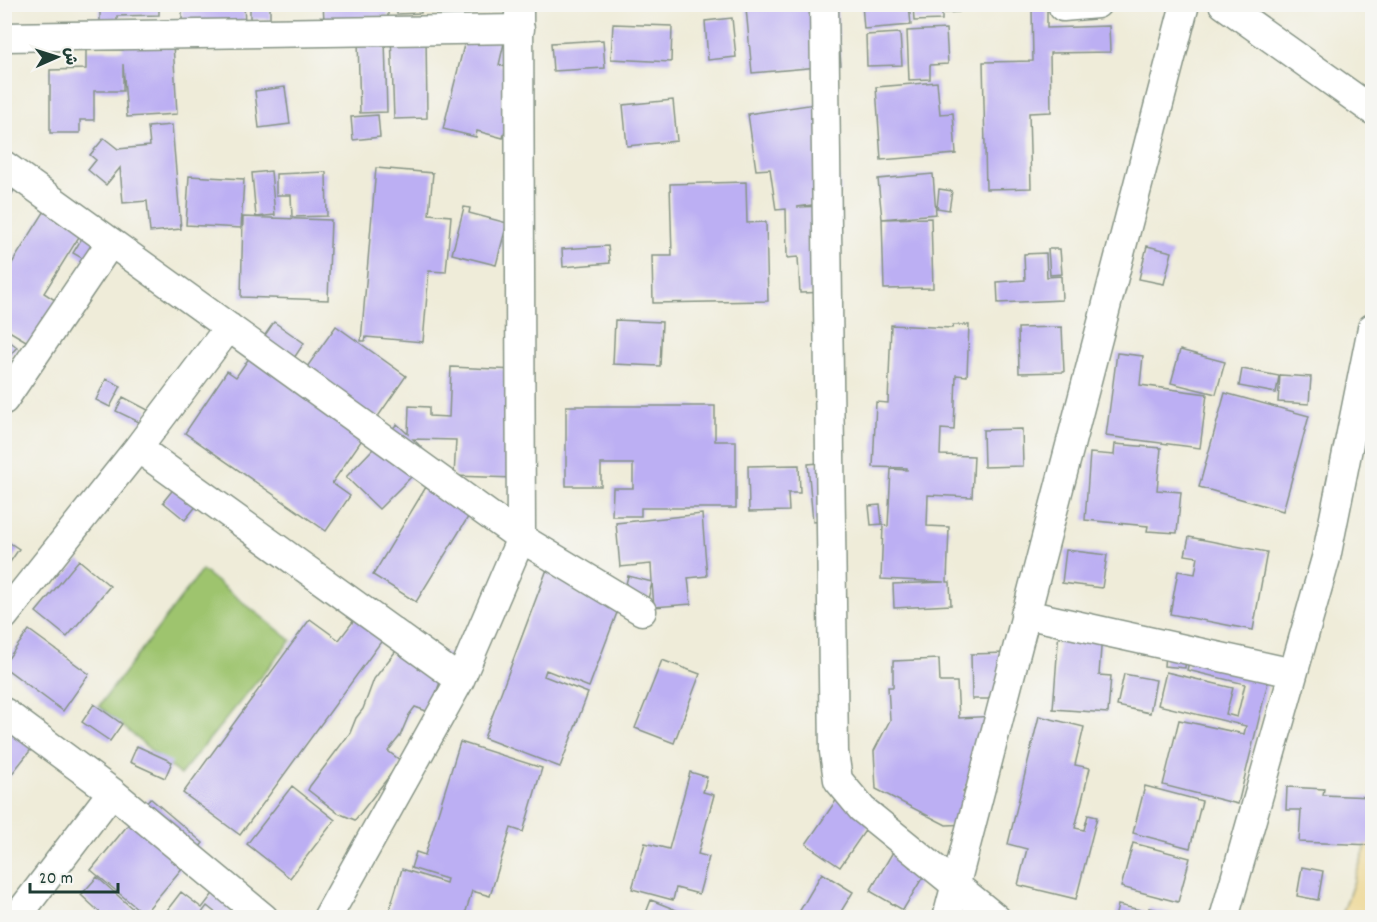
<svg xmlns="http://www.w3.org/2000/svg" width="1377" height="922" viewBox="0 0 1377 922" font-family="Dekko,'Playpen Sans Arabic',sans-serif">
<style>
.green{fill:#9ec46e;stroke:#5e8051;stroke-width:1.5}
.sand{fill:#eeda9e;stroke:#868c69;stroke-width:1.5}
.building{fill:#bcaff3}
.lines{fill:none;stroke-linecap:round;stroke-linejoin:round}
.minor-casing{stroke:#879486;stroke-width:31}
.minor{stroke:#fff;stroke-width:28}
</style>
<rect width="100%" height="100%" fill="#f6f6f2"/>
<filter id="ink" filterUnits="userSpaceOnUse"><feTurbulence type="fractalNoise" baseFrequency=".0167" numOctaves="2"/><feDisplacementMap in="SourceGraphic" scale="12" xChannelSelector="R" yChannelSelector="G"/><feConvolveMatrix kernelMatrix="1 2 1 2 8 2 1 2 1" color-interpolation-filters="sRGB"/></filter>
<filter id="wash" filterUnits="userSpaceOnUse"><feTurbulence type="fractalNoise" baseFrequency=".008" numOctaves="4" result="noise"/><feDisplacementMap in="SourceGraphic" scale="24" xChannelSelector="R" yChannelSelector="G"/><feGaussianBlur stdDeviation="1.35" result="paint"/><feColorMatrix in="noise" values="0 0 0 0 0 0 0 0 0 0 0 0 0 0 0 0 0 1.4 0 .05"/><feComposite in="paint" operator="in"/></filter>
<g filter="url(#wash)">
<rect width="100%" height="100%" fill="#efecd9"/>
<!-- green -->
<path class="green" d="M202 570 291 640 180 775 99 706Z"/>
<!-- sand -->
<path class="sand" d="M1372 829V913L1371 917 1341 918Z"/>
<g id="blocks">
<!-- building -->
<path class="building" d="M100 4H159V15L117 16V23H100Z
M182 4H244L245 24 182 25Z
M250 4H270V19H250Z
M323 4H388V17L324 20Z
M397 4H421V13L397 14Z
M783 4H836L841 65 752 73 746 8Z
M862 4H909L911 25 864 29Z
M913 4H959V12L942 13V20L914 21Z
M1047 7V28L1109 26 1110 52 1050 53 1051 112 1029 113 1031 188 986 189 983 62 1033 61 1032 8Z
M732 18 736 57 708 60 705 21Z
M613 24 672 26 671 62 611 59Z
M946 29 948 64 930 65V79L909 80 907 31Z
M426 32 427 118 394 119 391 33Z
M467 33 504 43 499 65 519 71 503 138 477 131 476 137 443 129Z
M900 33 902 65 867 66 866 35Z
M385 39 387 112 360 113 358 40Z
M603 40 605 68 553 71 551 43Z
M122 41 173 43 177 114 127 117 123 64V91H94V120H80V133H50V70L86 69V50H123Z
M937 82 940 114 953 113 956 154 881 160 876 87Z
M285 87 290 124 259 128 255 91Z
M673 100 677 141 627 146 623 105Z
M828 102 841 192 817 195 819 204 797 207 831 206 834 292 800 293 798 257 787 258 786 209 776 210 770 169 756 170 748 114Z
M378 115 380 137 353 140 351 117Z
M172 125 181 229 150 232 147 201 123 203 120 168 106 185 88 170 96 160 90 155 104 138 118 149 150 146 148 127Z
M4 164 23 174 4 208Z
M376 168 433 173 429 214 451 216 446 272 429 271 423 342 366 337 365 341H361Z
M271 171 275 215 256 217 252 173Z
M326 172 327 216 292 217 291 195H276V174Z
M933 174 936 214 882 219 878 179Z
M189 176 244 179 241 228 186 225Z
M746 182 747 223 766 222 768 301 653 303 652 256H672L670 184Z
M939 189 952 191 949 210 937 208Z
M51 201 87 224 44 293 58 302 31 344 4 328V276Z
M464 207 470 208 469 213 507 223 496 265 452 254Z
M243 217 331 220 328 300 241 297Z
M931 218 933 288 884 289 882 219Z
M88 228 101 235 87 261 73 253Z
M608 246 610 263 563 267 562 249Z
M1147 246 1172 252 1164 284 1139 279Z
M1048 249H1060L1062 274 1050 275Z
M1046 253 1047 277 1061 276 1062 300 998 303 997 282 1025 280 1024 254Z
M615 320 662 322 660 366 613 364Z
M274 322 304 343 294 358 307 367 336 326 406 376 332 483 350 496 326 531 185 433 227 371 236 377Z
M891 325 952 328 953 325H969L967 376 956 375 954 430 941 429 940 455 974 456 972 497 928 495 927 526 949 527 947 582H950L951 605 894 608 893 584 944 582 881 579 883 525 888 526 891 469 907 470V468L873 467 876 402 888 403Z
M1062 327 1064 372 1019 373 1018 328Z
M4 337 17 347 4 362Z
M1180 350 1225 362 1216 394 1171 383Z
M1117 353 1143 356 1140 385 1207 394 1200 448 1106 436Z
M451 367 519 370 515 478 454 476 456 440 413 439 422 448 403 468 412 476 379 509 346 477 397 424 408 434 409 406 429 407V416L449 417Z
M1242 369 1279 376 1276 393 1239 386Z
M1280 375 1311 377 1309 404 1278 402Z
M106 379 121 386 110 407 96 400Z
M1225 393 1309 416 1283 511 1199 487Z
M123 397 148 410 141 423 116 411Z
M566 406H715V441H736V508H641V516H612L613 488H633V464H601V486H566Z
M1022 429 1023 466 984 467 983 430Z
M1115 444 1161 448 1157 490 1181 492 1177 533 1147 531 1148 526 1085 520 1090 453 1114 455Z
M831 462 836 520 813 522 808 464Z
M799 465 800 493H788L789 511 749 512 748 466Z
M184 476 206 494 185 520 163 502Z
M426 487 470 514 416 602 373 575Z
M880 505 882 524 871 525 869 506Z
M702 514 707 576 688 578 691 604 654 607 652 583 648 599 624 592 628 576 652 582 651 564 620 567 616 523Z
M1189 537 1267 552 1253 630 1170 614 1178 571 1195 574 1198 557 1185 555Z
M4 539 19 549 4 571Z
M1066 550 1107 555 1102 588 1062 583Z
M552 556 621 602 589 687 546 670 544 676 588 693 560 767 484 738Z
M79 560 110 586 67 637 36 612Z
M358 615 386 635 240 835 183 793 310 619 339 640Z
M29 630 89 674 63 711 4 667V664Z
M1059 630 1102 634 1099 675 1111 676 1108 713 1053 709Z
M406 638 450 655 429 712 415 707 409 715 400 736 388 751 401 761 355 820 338 813 308 790 310 786 350 733 356 718 363 709 374 679Z
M1166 641 1187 642 1185 668 1164 666Z
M1194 642 1271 670 1238 804 1163 785 1179 720 1244 734 1246 726 1158 705 1166 672 1233 688 1226 714 1237 717 1245 684 1187 670Z
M1006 653V699H972L971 654Z
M939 659 940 682H957L959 718 996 716V726L963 792 969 796 971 824 946 825 876 789 874 751 890 720 888 687H893V661Z
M662 660 700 674 674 743 635 728Z
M1124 674 1156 680 1150 713 1117 706Z
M94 704 122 724 110 741 82 722Z
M1039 716 1084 727 1075 765 1090 768 1075 828 1084 830 1088 815 1097 817 1076 899 1018 885 1027 849 1008 844Z
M4 724 33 747 7 780 4 778Z
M460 742 542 768 523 832 511 828 490 896 472 891 464 918H387L402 869 446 883 447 879 411 868 416 852 425 855Z
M137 746 172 762 165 778 130 762Z
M690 772 707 777 703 792 714 795 698 854 709 857 699 894 676 888 673 900 632 889 645 843 669 849Z
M848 783 882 806 840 867 806 844Z
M292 786 335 820 290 878 247 844Z
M1145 786 1202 801 1190 848 1133 833Z
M1287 787 1324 789 1323 795 1372 797V845L1299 842 1301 810H1286Z
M150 798 203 843 144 914 91 870Z
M1133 843 1190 858 1178 902 1121 887Z
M897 845 930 865 903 910 870 891Z
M1302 867 1323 871 1318 900 1297 896Z
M822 873 853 892 837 918H807L799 912Z
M97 877 143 918H106L81 895Z
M222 882 241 898 226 918H222L207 906 198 918H161L181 892 202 908Z
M651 900 694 917V918H644Z
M1118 905 1145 911 1143 918H1115Z
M1149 908 1172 913 1171 918H1147Z"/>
</g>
</g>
<g filter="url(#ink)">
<use href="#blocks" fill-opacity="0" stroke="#879486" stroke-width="1.5"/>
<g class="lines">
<defs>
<path id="minor" d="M824 4 834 752 838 780 862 809 996 918
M1223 4 1372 110
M1063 7 1097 4
M4 37 520 29
M4 165 521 538 642 611
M4 400 111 242
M138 448 460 680
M1025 614 1293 673
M4 616 138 448 229 327
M4 712 112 792 264 918
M16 918 112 792
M327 918 460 680 521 538 519 4
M947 918 1185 4
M1224 918 1326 558 1372 328"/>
</defs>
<!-- minor casing -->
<use href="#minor" class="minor-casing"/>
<!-- minor -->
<use href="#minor" class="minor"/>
</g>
</g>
<!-- margin -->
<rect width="1377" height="922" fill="none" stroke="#f6f6f2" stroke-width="24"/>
<!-- north arrow -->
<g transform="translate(57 57) rotate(87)" stroke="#f6f6f2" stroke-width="4.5" paint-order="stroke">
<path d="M0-4.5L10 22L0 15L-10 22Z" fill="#1f3d34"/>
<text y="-9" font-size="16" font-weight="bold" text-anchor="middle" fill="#1f3d34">ش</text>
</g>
<!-- scale -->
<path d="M30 883v9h88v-9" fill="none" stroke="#1f3d34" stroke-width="3"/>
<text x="39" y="883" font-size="18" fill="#1f3d34" stroke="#f6f6f2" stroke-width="4.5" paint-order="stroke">20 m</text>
</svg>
